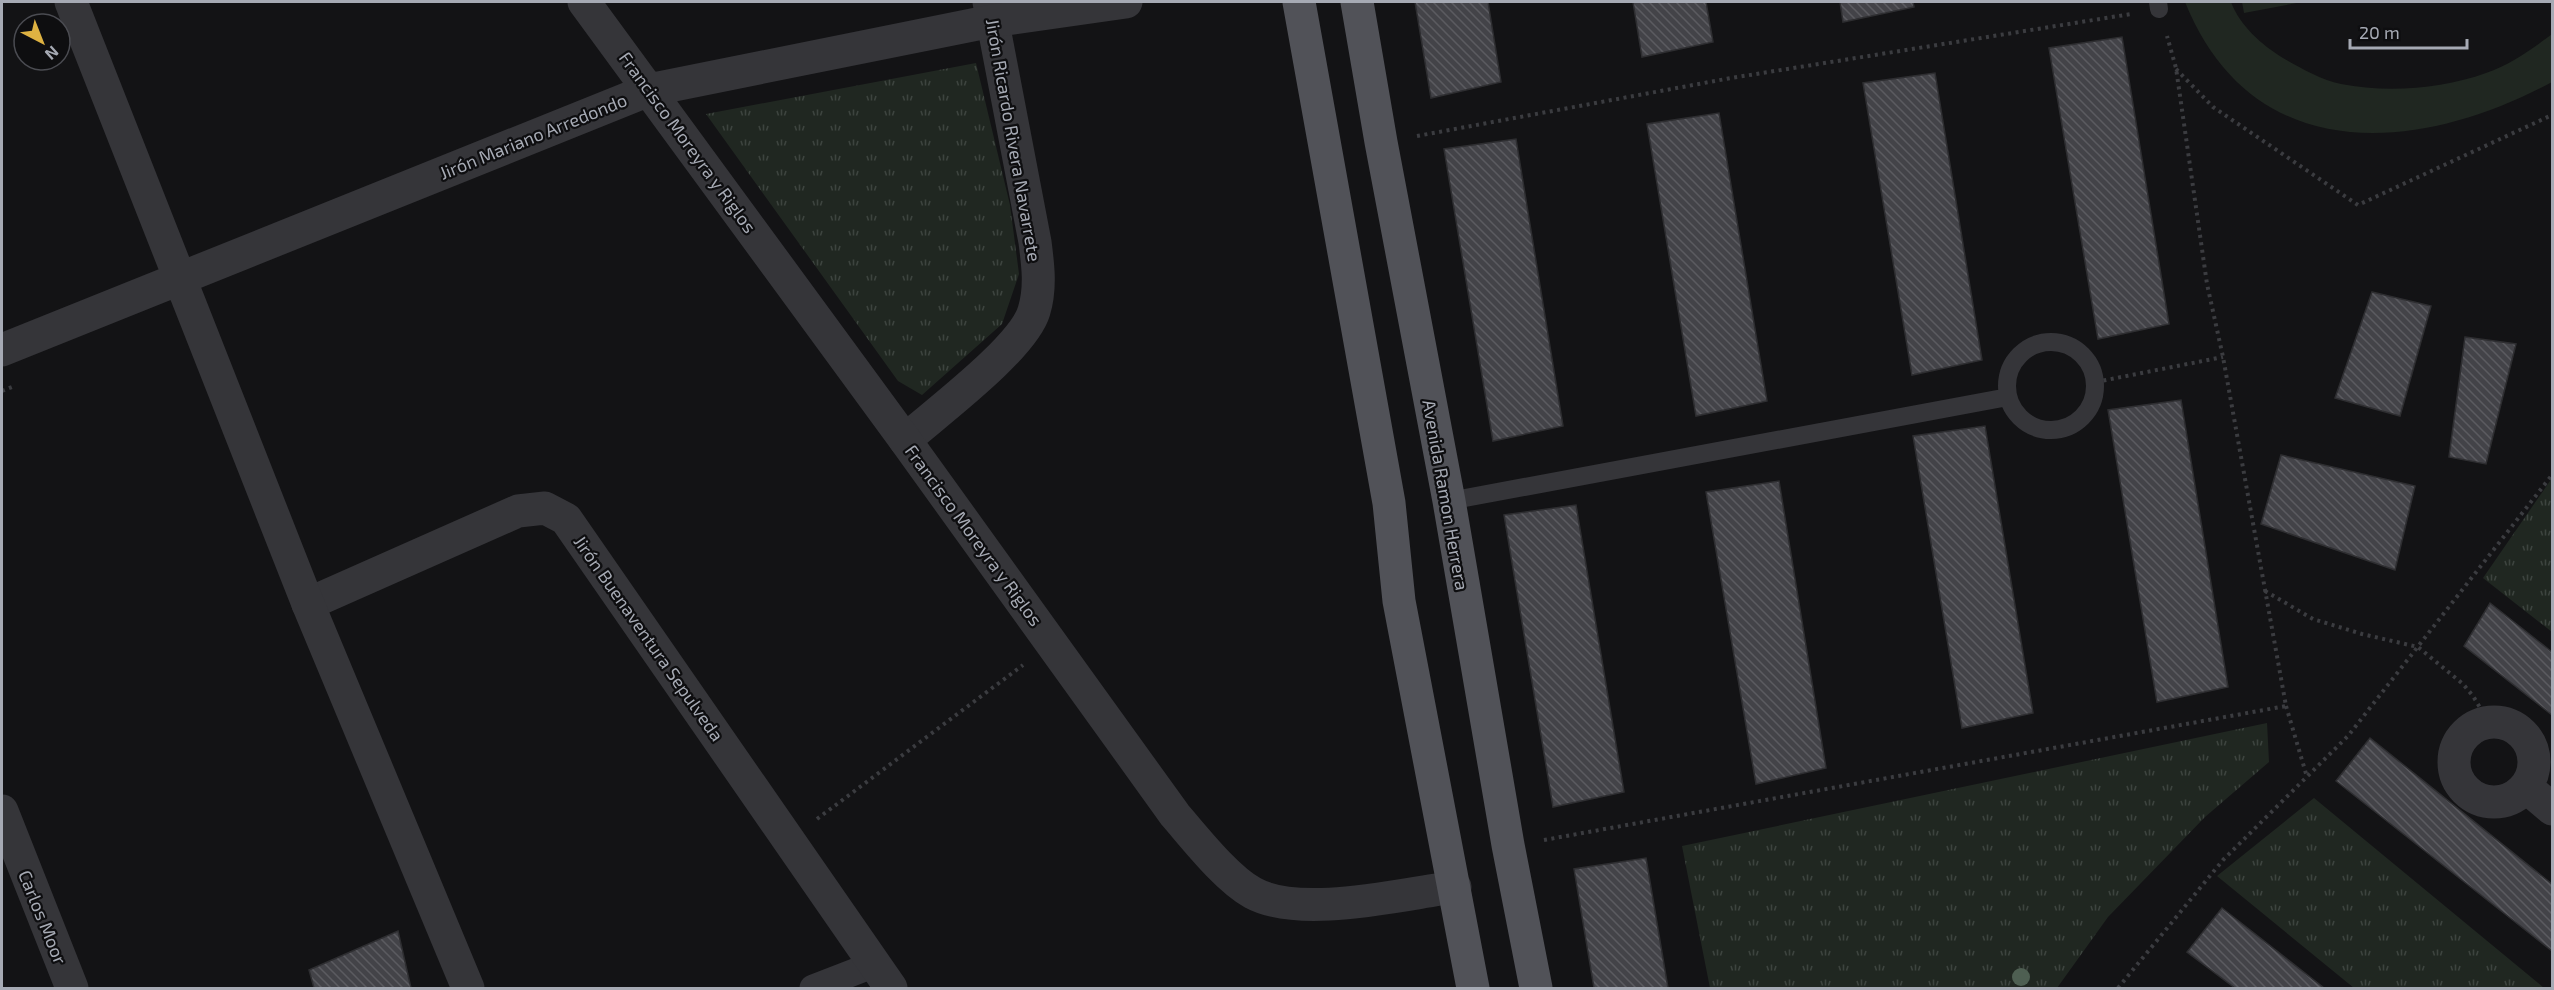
<svg xmlns="http://www.w3.org/2000/svg" width="2554" height="990" viewBox="0 0 2554 990" font-family="'Exo 2',sans-serif">
<style>
.grass{fill:url(#grass-tufts)}
.pitch{fill:#202721}
.building{fill:url(#building-back-hatch);stroke:#2e2e31;stroke-width:1.5}
.lines{fill:none;stroke-linecap:round;stroke-linejoin:round}
.path{stroke:#3b3c40;stroke-width:4;stroke-dasharray:3 4.5;stroke-linecap:butt}
.service{stroke:#353539;stroke-width:18}
.pedestrian{stroke:#353539;stroke-width:27}
.minor{stroke:#353539;stroke-width:33}
.tertiary{stroke:#353539;stroke-width:33}
.primary{stroke:#515258;stroke-width:33}
.tree{fill:#4e5f52}
.labels{text-anchor:middle;dominant-baseline:central;stroke-width:4.5;stroke-linejoin:round;paint-order:stroke}
.street-label{font-size:18px;fill:#a6aab4;stroke:#0e0e10}
</style>
<defs>
<pattern id="grass-tufts" width="24" height="20" patternUnits="userSpaceOnUse" patternTransform="scale(1.5)"><rect width="24" height="20" fill="#202721"/><path d="M3 7l-1-3M5 7V3M7 7l1-3M15 17l-1-3M17 17v-4M19 17l1-3" fill="none" stroke="#3d443f"/></pattern>
<pattern id="building-back-hatch" width="6" height="6" patternUnits="userSpaceOnUse" patternTransform="scale(1.5)"><rect width="6" height="6" fill="#434348"/><path d="M-1 5l2 2M0 0l6 6M5-1l2 2" fill="none" stroke="#5b5b60"/></pattern>
</defs>
<rect width="100%" height="100%" fill="#131315"/>
<!-- grass -->
<path class="grass" d="M976 63 1010 205 1019 274 1002 324 922 395 898 381 706 114Z
M2552 478V632L2483 578Z
M2267 723 2269 762 2205 817 2108 917 2057 988H1710L1682 846Z
M2314 798 2544 988H2354L2217 876Z"/>
<!-- pitch -->
<path class="pitch" d="M2185 2H2231C2240 26 2262 45 2283 58 2301 68 2321 80 2341 84 2387 93 2442 89 2486 73 2510 65 2532 49 2552 34V82C2418 154 2252 168 2185 2Z
M2242 2H2302L2244 13Z"/>
<!-- building -->
<path class="building" d="M1415 2H1488L1501 82 1431 98Z
M1633 2H1706L1713 42 1642 57Z
M1840 2H1913L1914 7 1843 22Z
M2122 37 2169 324 2098 339 2049 48Z
M1935 73 1982 360 1912 375 1863 83Z
M1719 113 1767 401 1696 416 1647 124Z
M1516 139 1563 426 1493 441 1444 149Z
M2372 292 2431 306 2400 416 2335 398Z
M2465 337 2516 344 2486 464 2449 457Z
M2181 400 2228 687 2157 702 2108 410Z
M1985 426 2033 713 1962 728 1913 436Z
M2281 455 2415 486 2395 570 2261 524Z
M1779 481 1826 768 1756 784 1706 492Z
M1576 505 1624 792 1553 807 1504 515Z
M2490 603 2552 652V715L2464 646Z
M2370 738 2552 884V951L2336 781Z
M1646 858 1668 988H1594L1574 869Z
M2222 908 2324 988H2235L2187 952Z
M398 931 411 988H314L309 970Z"/>
<g class="lines">
<!-- path -->
<path class="path" d="M2176 69 2213 107 2358 205 2552 115
M1417 136 1731 78 2131 14
M2096 382 2223 357
M2 391 12 387
M2265 591 2313 619 2362 634 2418 647 2463 684 2473 696 2488 721
M2286 706 2307 777
M817 819 1023 665
M1544 840 2286 706 2223 357 2207 284 2176 68 2167 36
M2118 988 2223 860 2348 736 2552 475"/>
<!-- service -->
<path class="service" d="M2158 2 2159 9
M2007 386a44 44 0 1 1 88 0a44 44 0 1 1-88 0Z
M1449 501 2008 397"/>
<!-- pedestrian -->
<path class="pedestrian" d="M813 988 875 964"/>
<!-- minor -->
<path class="minor" d="M905 440C937 412 1023 348 1034 311 1041 288 1038 265 1035 242L989 2
M308 604 518 511 545 508 566 519 891 988
M2454 762a40 40 0 1 1 80 0a40 40 0 1 1-80 0Z
M2526 787 2552 809
M2 811 72 988"/>
<!-- tertiary -->
<path class="tertiary" d="M71 2 308 604 468 988
M584 2 905 440 1175 815C1195 838 1226 878 1253 893 1301 919 1401 894 1455 887
M2 350 649 90 992 21 1126 2"/>
<!-- primary -->
<path class="primary" d="M1299 2 1389 503 1399 601 1473 988
M1357 2 1381 142 1449 501 1508 845 1536 988"/>
</g>
<!-- trees -->
<circle class="tree" cx="2021" cy="977" r="9"/>
<g class="labels">
<!-- street labels -->
<g class="street-label">
<text transform="translate(533 136) rotate(-22)">Jirón Mariano Arredondo</text>
<text transform="translate(1014 140) rotate(80)">Jirón Ricardo Rivera Navarrete</text>
<text transform="translate(688 142) rotate(54)">Francisco Moreyra y Riglos</text>
<text transform="translate(1446 495) rotate(80)">Avenida Ramon Herrera</text>
<text transform="translate(974 535) rotate(54)">Francisco Moreyra y Riglos</text>
<text transform="translate(649 638) rotate(55)">Jirón Buenaventura Sepulveda</text>
<text transform="translate(43 917) rotate(68)">Carlos Moor</text>
</g>
</g>
<!-- border -->
<rect width="2554" height="990" fill="none" stroke="#a6aab4" stroke-width="6"/>
<!-- north arrow -->
<g transform="translate(42 42) rotate(138)"><circle r="28" fill="#0e0e10" stroke="#4b4c52" stroke-width="1.5"/>
<path d="M0-4.5L10 22L0 15L-10 22Z" fill="#deb242"/>
<text y="-9" font-size="16" font-weight="bold" text-anchor="middle" fill="#a6aab4">N</text>
</g>
<!-- scale -->
<path d="M2350 39v9h117v-9" fill="none" stroke="#a6aab4" stroke-width="3"/>
<text x="2359" y="39" font-size="18" fill="#a6aab4" stroke="#0e0e10" stroke-width="4.5" paint-order="stroke">20 m</text>
</svg>
